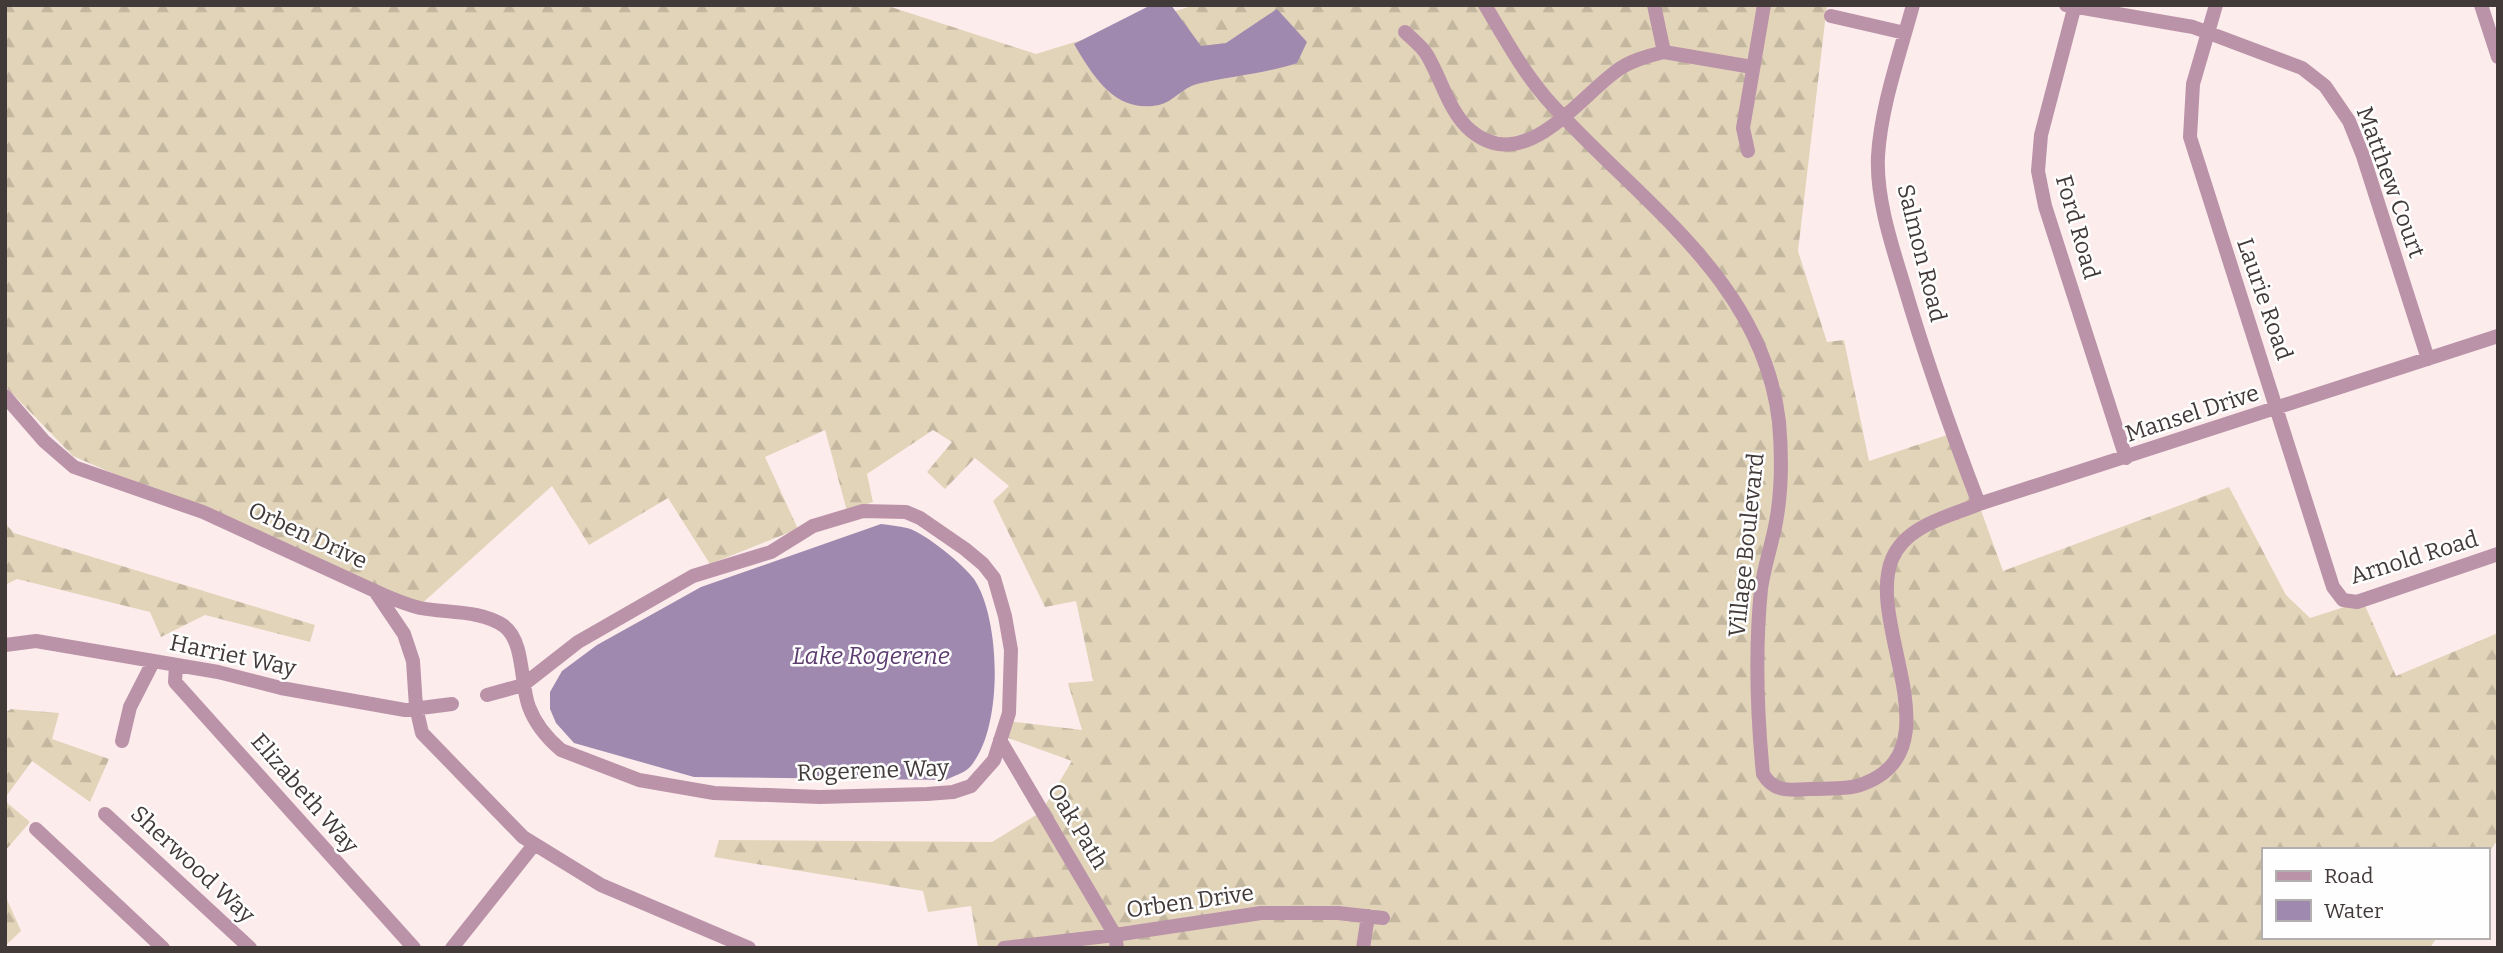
<svg xmlns="http://www.w3.org/2000/svg" width="2503" height="953" viewBox="0 0 2503 953" font-family="Bitter,serif">
<style>
.forest{fill:url(#forest-firs)}
.water{fill:#a089af}
.lines{fill:none;stroke-linecap:round;stroke-linejoin:round}
.minor{stroke:#bb93a9;stroke-width:14}
.labels{text-anchor:middle;dominant-baseline:central;stroke-width:5;stroke-linejoin:round;paint-order:stroke}
.street-label{font-size:23px;fill:#423939;stroke:#fefefe}
.water-label{font-size:24px;font-style:italic;fill:#5c3b6f;stroke:#fefefe}
</style>
<defs>
<pattern id="forest-firs" width="22" height="20" patternUnits="userSpaceOnUse" patternTransform="scale(1.75)"><rect width="22" height="20" fill="#e2d4b9"/><path d="M5 1l3.5 6h-7zM16 11l3.5 6h-7z" fill="#c3b7a0"/></pattern>
</defs>
<rect width="100%" height="100%" fill="#fdecec"/>
<!-- forest -->
<path class="forest" d="M5 5H885L1036 54 1195 5H1827L1798 251 1827 342 1844 340 1869 461 1953 433 2003 571 2229 487 2286 595 2310 618 2363 601 2396 676 2498 633V839L2487 856V850H2263V937H2437L2430 948H978L971 906 928 912 923 891 714 857 719 840 992 842 1041 812 1072 761 1003 736 1007 721 1082 730 1068 683 1093 681 1076 601 1045 607 993 501 1009 486 975 458 945 489 927 472 952 442 933 430 867 474 873 502 847 511 825 430 765 457 798 529 710 564 668 498 589 545 552 486 418 607 73 456 5 386Z
M5 523 14 533 315 625 310 642 205 615 161 637 150 612 17 579 5 585Z
M11 709 59 713 52 739 109 759 90 802 32 761 5 798V713Z
M5 801 30 822 5 851Z
M5 895 21 931 5 946Z"/>
<!-- water -->
<path class="water" d="M1151 5H1171L1201 46 1226 43 1277 9 1307 42 1297 63C1264 74 1231 76 1197 84 1183 87 1173 102 1159 105 1115 114 1093 76 1074 44Z
M881 524C889 525 899 526 907 528 924 532 964 565 974 579 1001 619 1004 731 969 768 964 773 953 776 946 780L694 777 574 743 556 723 550 709V692L562 671 597 645 701 587Z"/>
<g class="lines">
<!-- minor -->
<path class="minor" d="M1485 5C1504 37 1522 70 1546 98 1634 198 1763 278 1779 422 1782 455 1782 489 1776 522 1772 544 1764 567 1761 589 1755 650 1757 714 1763 774 1774 793 1791 790 1810 789 1827 788 1848 790 1863 784 1957 749 1865 624 1892 559 1906 525 1948 517 1979 504L2498 336
M1654 5 1664 52
M1913 5C1900 53 1881 106 1878 156 1876 197 1891 243 1903 282 1925 357 1951 431 1979 504
M2066 5 2193 27 2302 68 2325 86 2349 121 2363 156 2428 359
M2075 5 2041 135 2038 171 2045 206 2126 458
M2216 5 2193 84 2190 137 2333 587 2343 600 2357 602 2498 554
M2481 5 2498 57
M1831 16 1905 33
M1405 32C1412 39 1422 46 1427 55 1441 78 1449 112 1470 130 1523 176 1576 101 1615 72 1629 61 1647 56 1664 52L1752 67
M1748 151 1743 128 1764 5
M5 396 44 441 74 467 203 512 375 591 404 634 413 661 416 707 422 733 523 837 601 885 749 948
M375 591C390 598 404 604 420 608 446 613 482 610 504 626 525 642 520 684 529 707 535 723 548 739 561 750L639 780 714 793 820 797 927 794 953 792 971 786 994 760 1009 713 1011 650 1005 616 994 578 983 564 965 549 920 518 906 512 863 511 813 526 771 552 693 576 578 642 523 685 487 695
M5 645 36 641 218 672 281 688 405 710 452 704
M176 665 175 682 414 948
M1000 740 1115 935 1117 948
M122 741 130 707 153 662
M105 814 250 948
M36 829 163 948
M452 948 533 846
M1004 948 1115 935 1261 913H1338L1383 918
M1363 948 1368 916"/>
</g>
<g class="labels">
<!-- street labels -->
<g class="street-label">
<text transform="translate(2391 182) rotate(70)">Matthew Court</text>
<text transform="translate(2078 227) rotate(74)">Ford Road</text>
<text transform="translate(1922 253) rotate(76)">Salmon Road</text>
<text transform="translate(2265 299) rotate(71)">Laurie Road</text>
<text transform="translate(2192 413) rotate(-18)">Mansel Drive</text>
<text transform="translate(308 535) rotate(25)">Orben Drive</text>
<text transform="translate(1746 545) rotate(-84)">Village Boulevard</text>
<text transform="translate(2414 557) rotate(-17)">Arnold Road</text>
<text transform="translate(233 655) rotate(12)">Harriet Way</text>
<text transform="translate(873 770) rotate(-2)">Rogerene Way</text>
<text transform="translate(305 793) rotate(49)">Elizabeth Way</text>
<text transform="translate(1078 826) rotate(59)">Oak Path</text>
<text transform="translate(193 864) rotate(43)">Sherwood Way</text>
<text transform="translate(1190 901) rotate(-8)">Orben Drive</text>
</g>
<!-- water labels -->
<g class="water-label">
<text x="871" y="656">Lake Rogerene</text>
</g>
</g>
<!-- border -->
<rect width="2503" height="953" fill="none" stroke="#423939" stroke-width="14"/>
<!-- legend -->
<rect x="2262" y="848" width="228" height="91" fill="#fefefe" stroke="#b3afaf" stroke-width="2"/>
<rect x="2276" y="871" width="35" height="10" fill="#bb93a9" stroke="#b3afaf" stroke-width="2"/>
<text x="2324" y="883" font-size="21" fill="#423939">Road</text>
<rect x="2276" y="900" width="35" height="21" fill="#a089af" stroke="#b3afaf" stroke-width="2"/>
<text x="2324" y="918" font-size="21" fill="#423939">Water</text>
</svg>
